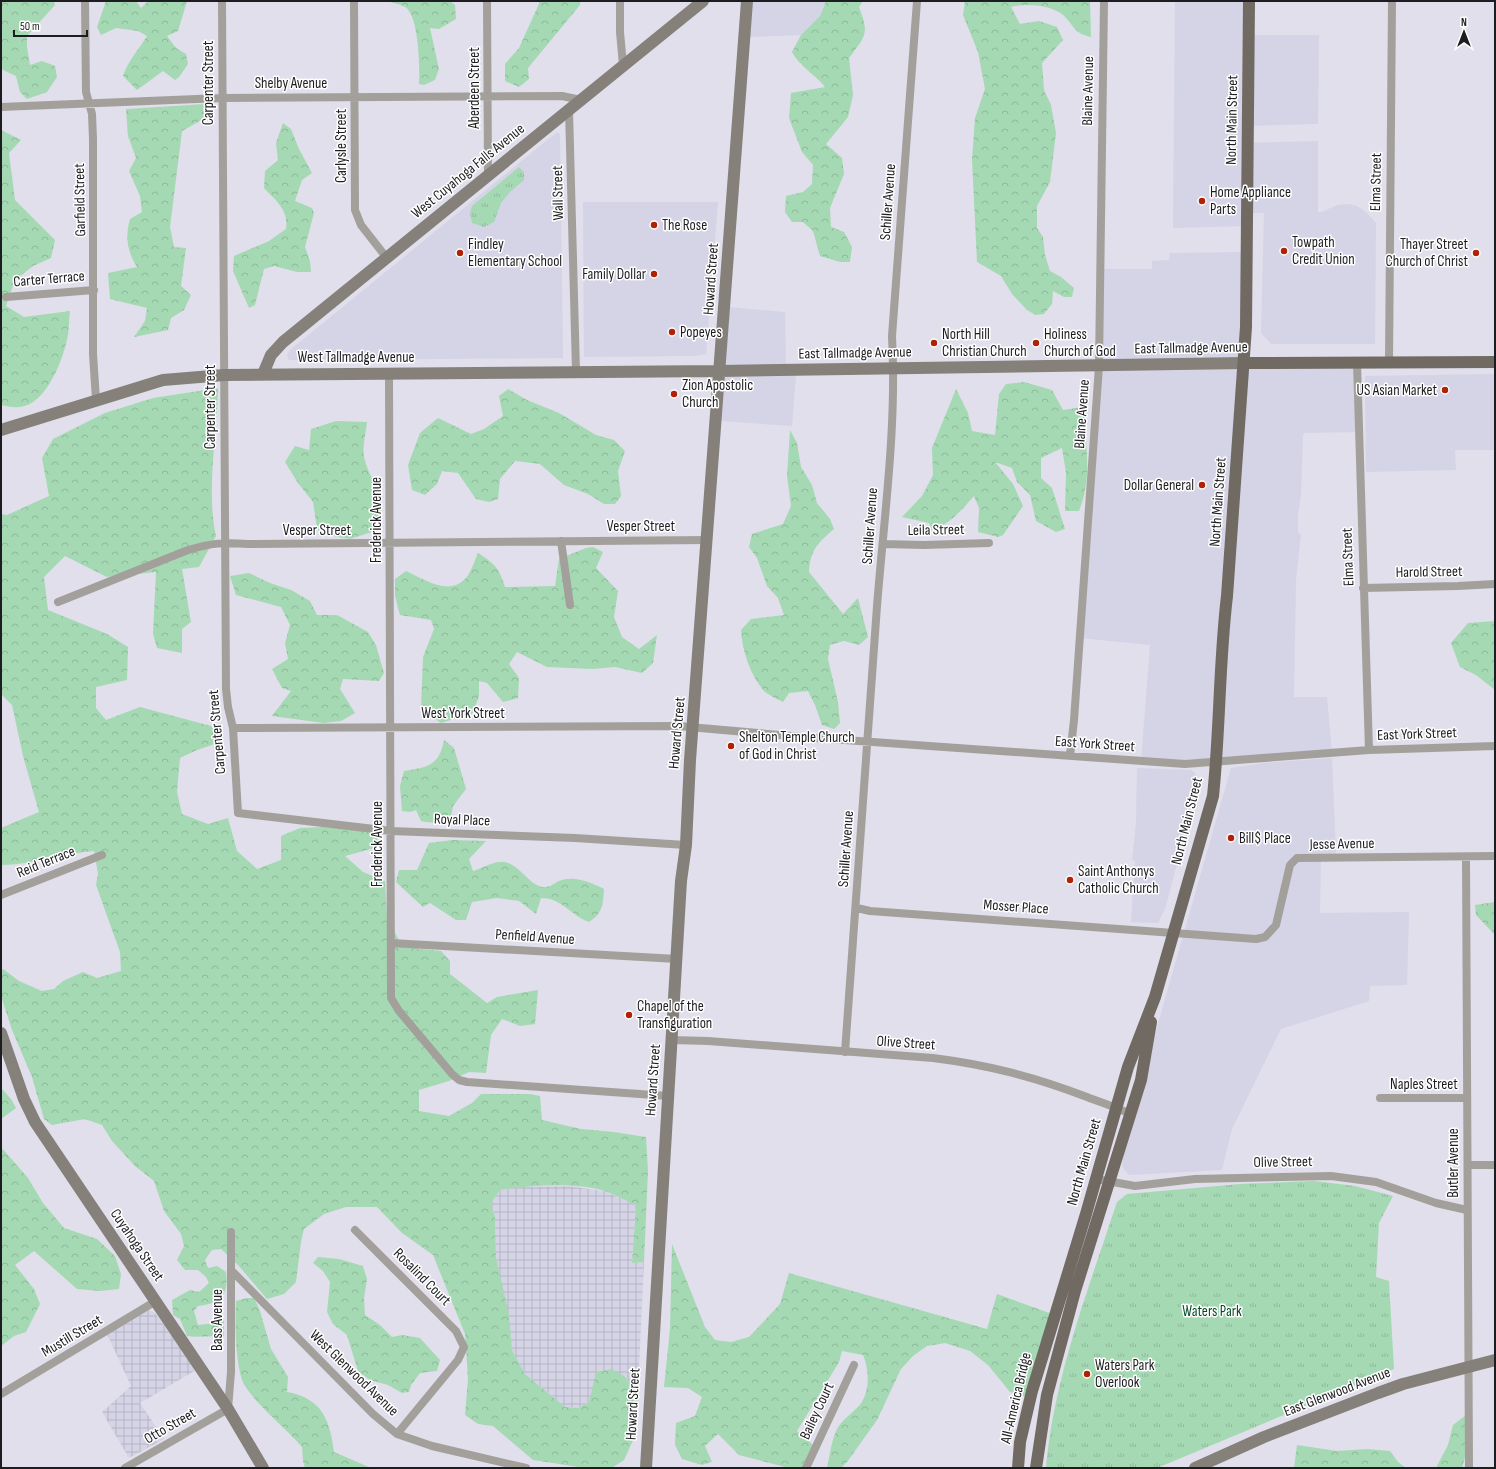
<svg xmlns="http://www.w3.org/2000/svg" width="1496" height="1469" viewBox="0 0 1496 1469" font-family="'Sofia Sans Condensed',sans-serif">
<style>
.built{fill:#d5d3e6}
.industrial{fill:url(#industrial-grid)}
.forest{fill:url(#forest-crowns)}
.park{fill:url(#park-tufts)}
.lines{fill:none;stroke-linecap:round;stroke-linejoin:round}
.street{stroke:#a3a09b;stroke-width:8}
.secondary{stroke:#85807a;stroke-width:12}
.primary{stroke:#706a62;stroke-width:12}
.poi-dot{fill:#b02206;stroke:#fff;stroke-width:1.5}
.labels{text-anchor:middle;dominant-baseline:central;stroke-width:3;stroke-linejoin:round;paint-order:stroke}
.street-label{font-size:15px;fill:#1d1d21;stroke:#fff}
.poi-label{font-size:15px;fill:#1d1d21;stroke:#fff;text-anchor:start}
.park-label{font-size:15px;fill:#044b26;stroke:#fff}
</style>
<defs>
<pattern id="industrial-grid" width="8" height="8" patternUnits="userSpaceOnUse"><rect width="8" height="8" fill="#d5d3e6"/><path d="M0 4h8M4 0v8" fill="none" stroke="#b6b5c5"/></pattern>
<pattern id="forest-crowns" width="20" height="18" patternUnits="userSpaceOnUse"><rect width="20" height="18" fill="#a5d9b3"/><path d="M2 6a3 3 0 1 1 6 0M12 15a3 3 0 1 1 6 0" fill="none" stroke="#8eba9a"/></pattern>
<pattern id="park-tufts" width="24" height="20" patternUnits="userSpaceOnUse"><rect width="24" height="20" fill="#a5d9b3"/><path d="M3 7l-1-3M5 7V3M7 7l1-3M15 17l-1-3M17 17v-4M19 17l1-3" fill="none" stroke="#8eba9a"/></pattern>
</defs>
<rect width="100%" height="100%" fill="#e0dfeb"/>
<!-- built -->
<path class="built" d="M751 1H826L820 16 801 35 749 37Z
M1175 1H1249V35H1319L1318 124 1248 126V143L1318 141V212H1322L1337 205 1348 204 1357 206 1366 212 1376 223 1375 344H1271L1261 333 1264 213H1247V226L1173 228Z
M557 132 560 134 563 358 289 360 287 355 290 350Z
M583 202H718L706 354 692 356 584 357Z
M1247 252 1244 363H1357L1359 432 1305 433 1303 435 1301 494 1298 514V533L1301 534 1296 580 1294 697H1327L1332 753 1141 762 1150 645 1080 638 1101 269H1152V261L1169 260 1170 253Z
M727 307 785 312 786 368 722 369Z
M724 374H796L792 426 720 421Z
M1495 374V450H1455L1456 470 1366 472 1365 376Z
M1332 758 1336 854H1321L1320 913 1409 912 1407 985 1370 986 1369 1001 1281 1029 1232 1129 1222 1170 1129 1175 1122 1167 1124 1150 1161 1013 1231 768 1264 763Z
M1137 768 1191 770 1194 772 1199 781 1165 909 1158 923 1131 922 1135 861 1132 860 1136 822Z"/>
<!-- industrial -->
<path class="industrial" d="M568 1186 604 1191 636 1205 632 1263 644 1262 638 1390 624 1376 595 1383 589 1402 578 1408 565 1407 525 1374 512 1350 496 1257 495 1217 491 1203 500 1190 521 1187Z
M149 1310 155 1313 162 1322 196 1370 140 1403 164 1439 129 1458 102 1412 131 1386 107 1334Z"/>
<!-- forest -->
<path class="forest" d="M1 1H54L55 5 27 36V47L30 65 42 61 55 66 57 77 47 92 27 99 20 92 16 76 1 69Z
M106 1H136L141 8 148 1H187L178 31 167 36 176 48 186 54 188 64 179 77 175 80 163 71 137 90 123 76C128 61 139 49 147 36L138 31 116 28 101 35 97 27Z
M387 1H450L455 5 456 19 439 29 430 28 439 69 435 80 424 85 419 84C420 68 419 15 405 7 400 4 392 3 387 1Z
M539 1H580V5L528 68 529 79 519 87 505 81V64L519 48 539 4Z
M826 1H863L859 7C870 35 865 36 849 58L853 95 848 117 826 144 842 158 844 174 830 208 831 227 844 232 852 247 850 262H840L820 256 813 231 803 222H792L785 212 786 196 803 192 812 184 813 165 802 152 789 118 791 93 825 87C815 74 799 66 792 52L801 35 820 16Z
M965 1H1090L1091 37C1073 33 1075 26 1063 15 1051 5 1025 3 1011 7L1020 24 1039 21 1057 27 1063 40 1042 63 1044 90 1051 105 1056 133 1050 182 1037 206V228L1043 237 1045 255 1050 271 1061 277 1074 288 1072 297H1064L1053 291 1052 304 1044 314 1035 315 1026 309 1012 294 1001 276 977 262 972 160 975 118 985 89 978 52 963 15Z
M206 104 213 110 207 117 182 131 170 227 174 247 186 248 181 286 191 295 184 310 171 318 168 330 134 337 145 321 147 308 110 299 108 273 137 267C127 251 125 237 130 219L142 212 140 196 129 171 136 158 128 136 126 109Z
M283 123 291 129 299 149 312 173 302 180 295 201 312 208 314 213 305 247 310 261 311 272H297L274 266 264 269 255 305 249 308 233 271 234 256 269 241 286 229C289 210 276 201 264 188L265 171 278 160 276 143Z
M1 130 21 140 9 153 15 200 55 240 51 258 33 266 15 280 6 306 24 317 70 311C69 319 69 327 68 335 64 358 46 406 19 407 14 408 7 406 1 405Z
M1024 382 1052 390 1063 410 1084 407C1085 443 1093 477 1079 511H1065L1066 473 1062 448 1041 458V478L1052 488 1065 529 1056 532 1036 521 1030 495 1017 482 1012 468 995 462 1013 484 1023 506 1003 535 998 537 978 532 979 508 974 496C962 510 949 524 932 531L929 523 902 517 922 496 933 475 932 448 956 389 968 413 972 431 995 435 999 394 1006 384Z
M218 388C217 434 206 492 216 536L199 567 182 569 191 622 182 629V653L157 648 153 634 156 572 107 577 65 556 44 577 48 610 107 634 128 647 127 680 96 687V708L106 720 140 707 211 726 224 741 197 750 180 758 177 792 182 814 208 824 228 818 237 851 257 869 281 860V836L300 828 323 827 377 832 378 847 345 856 363 872 385 881 387 919 403 947 441 951 450 961V974L487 1003 497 997 538 990 535 1024 520 1026 502 1019 491 1035 486 1073 469 1072 449 1081 419 1090V1111L449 1116 472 1103 481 1094H529L540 1096 542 1120 581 1129 614 1132 646 1137 648 1171 644 1262 632 1263 636 1205C626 1201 615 1195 605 1191 574 1182 531 1185 500 1190L491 1203 495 1217 496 1257 509 1315 512 1350 525 1374 565 1407 578 1408 589 1402 596 1372 612 1369 624 1376 638 1390 635 1436 624 1460 613 1467 585 1468 533 1460 493 1426 478 1424 465 1415 468 1379 465 1334 433 1255 402 1233 377 1207H346L324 1214 304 1229 301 1242 296 1282 284 1294 267 1299 238 1265 221 1249 212 1250 205 1260 208 1268 217 1266 226 1272C229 1296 220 1303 198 1306L194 1311 198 1325 214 1323 220 1316 224 1319V1337C211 1335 199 1338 187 1336L180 1319 173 1315 172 1300 190 1290 199 1292 209 1283 206 1277 198 1270H185L177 1260 184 1246 181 1234 164 1211 154 1181 135 1166 112 1141 102 1125 85 1119 52 1125 44 1119 32 1077 12 1030 1 996V970L3 969 19 981 42 991 54 989 63 981 83 972 97 978 121 971 120 952 96 885 98 874 94 851C63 853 33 865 1 865V828L39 812 23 756 12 705 1 694V514L7 515 49 496 42 458 53 439 105 413 153 398Z
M508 389 527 400 559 413 596 435 614 440 625 451 618 471 621 496 615 504H604L588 494 564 485 540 464 515 461 500 479 498 499 489 502 476 499 458 473 442 471 437 484 425 495 412 490 408 465 420 433 438 418 471 434 484 429 503 416 499 396Z
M336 421 367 422C366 433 362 446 364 456 366 468 371 476 377 487 385 501 381 517 375 531L350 539 321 534 317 528 313 502 298 483 285 462 295 446 309 450 311 429Z
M790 430 797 443 801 467 812 485 817 503 830 519 834 529C818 543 810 550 809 572L843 614 858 598 868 637 859 645 844 641 830 645 828 659 838 702 840 723 834 729 822 725 815 705 808 691 789 693 783 702C777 699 769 695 764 691 750 675 742 650 741 630L751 619 784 615 778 598 767 586 757 558 749 547 752 534 783 524 791 506 787 476Z
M593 547 603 552 596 568 618 591 614 617 622 637 639 649 657 635 653 663 642 673 615 667 593 669 547 667 517 652 509 664 519 678 518 698 503 702 487 683 479 681V696L473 713 441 723 421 709 423 657 434 629 431 620 400 615 395 596V579L406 571C424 579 449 597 466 578 471 572 475 560 478 553 495 564 499 568 505 587L555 586 559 559 586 548Z
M249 573 270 583 291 590 310 601 317 615H337L368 632 376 645 384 673 379 681 343 679 340 689 355 713 341 721 323 723 272 716 291 691 282 688 272 669 288 659 285 643 290 625 281 607 236 595 230 576Z
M1495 621V690L1476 675 1460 667 1451 643 1468 623Z
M444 740 454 748 466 789 453 806 451 817C441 822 433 824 421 821L416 810 410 812 402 811 400 786 404 771C428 767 439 766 444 740Z
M452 840 486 841 469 859 473 871C481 869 492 862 500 862 519 860 528 887 545 887 550 887 555 883 559 881 574 875 590 882 604 889 603 904 603 913 589 922 570 915 562 898 541 898L536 914 519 901 497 898 472 902 466 920H456L430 903 423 907 396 882 399 870H417L429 843Z
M1495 902V935L1476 915 1475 905Z
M1 1088 11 1099 16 1108 1 1119Z
M1 1147 28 1178 43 1203 64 1228 97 1239 115 1256 121 1274 119 1289 100 1291 77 1289 34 1251 15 1265 34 1289 40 1304 26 1332 14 1336 1 1346Z
M672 1244 705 1327 715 1340 731 1342 749 1337 780 1304 789 1273 987 1329 997 1294 1055 1315 1030 1398 1010 1392 988 1365 970 1351 945 1343 927 1346 913 1356 901 1369 877 1420 847 1462 841 1468H827C830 1456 831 1441 837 1429 843 1418 857 1410 862 1402 870 1388 869 1369 863 1355L842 1351 839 1362 797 1431 813 1445 803 1468H789L739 1455 718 1434 705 1446 712 1462 702 1465 682 1459 675 1445 676 1423 695 1416 702 1397 688 1388 664 1387 670 1329Z
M318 1257 339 1259 363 1266 367 1279 364 1298 365 1315 380 1325 392 1337 402 1335 420 1338 440 1360 437 1371 420 1373 411 1385 409 1392 402 1393 388 1385 370 1380 358 1371 347 1335 333 1324 327 1312 330 1282 323 1271 313 1263Z
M247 1298H254L260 1311 271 1349 288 1377 287 1392C322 1398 330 1420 334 1452L371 1468H305L303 1461 302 1447C284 1426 260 1409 245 1386 235 1369 235 1321 236 1301Z
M1466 1415V1454L1462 1468H1436L1448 1445 1453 1425Z
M1297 1445 1337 1451 1367 1449 1390 1451 1398 1462 1406 1468H1294Z"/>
<!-- park -->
<path class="park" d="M519 167 524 172V180L510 192 501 203 494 222 484 227 472 223 470 213 472 206Z
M1314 1181 1355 1186 1393 1196 1379 1223 1376 1277 1389 1281 1394 1369 1157 1468H1046C1054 1376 1089 1288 1117 1202L1127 1194 1240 1184Z"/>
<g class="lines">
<!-- street -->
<path class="street" d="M85 1 86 92 92 114 93 139V354L96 400
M222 1 226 689 228 707 233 728 238 813 391 831 575 838 686 845
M354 1 355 210 361 225 386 257
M487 1 488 176
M620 1V32L623 65
M1 107 221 98 562 96 581 100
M569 110 576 371
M6 297 94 290
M1389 362 1392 1
M1357 363 1369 750
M389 373 391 998 399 1011 452 1074 459 1080 467 1082 668 1096
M561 541 570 605
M883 544 924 545 989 543
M1363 588 1458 586 1495 584
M58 602 188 550C211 543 224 542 248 544L708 540
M233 728 678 726 802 737 1185 764 1369 750 1495 746
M1070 756 1074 720 1099 366 1104 1
M1466 857 1469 1468
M1 895 102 855
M857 908 870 911 1256 939 1265 937 1276 925 1290 865 1297 858 1495 856
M391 943 677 959
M672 1040 708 1041 933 1058C989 1065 1035 1077 1087 1097 1102 1103 1116 1107 1130 1114
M845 1052C857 904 867 755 877 606 884 517 897 426 892 336L917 1
M1380 1098H1467
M1468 1165H1495
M1096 1179 1135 1186 1195 1179 1331 1176 1376 1182 1436 1203 1467 1210
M355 1230 456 1331 464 1347 458 1360 397 1434
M231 1270 373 1414 397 1434 432 1446 526 1468
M1 1394 156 1301
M125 1468 228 1409 231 1372V1232
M806 1468 854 1365"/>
<!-- secondary -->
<path class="secondary" d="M263 374 271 355 283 342 703 1
M1 430 163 380 224 375 720 371 1244 363
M1 1033 24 1099 35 1122 228 1409 263 1468
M646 1468 681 881 686 845 690 760 747 1
M1195 1468 1264 1437 1378 1393 1403 1384 1495 1360"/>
<!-- primary -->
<path class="primary" d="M1244 363 1495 362
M1018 1468 1020 1442 1032 1391 1086 1214 1128 1067 1155 997 1213 796C1220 730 1219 663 1227 596L1246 327 1249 1
M1036 1468 1047 1395 1075 1291 1141 1080 1151 1022"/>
</g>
<!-- markers -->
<g class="poi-dot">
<circle cx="1202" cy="201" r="4"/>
<circle cx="654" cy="225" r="4"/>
<circle cx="1284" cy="251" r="4"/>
<circle cx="460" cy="253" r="4"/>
<circle cx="1476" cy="253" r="4"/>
<circle cx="654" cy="274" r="4"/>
<circle cx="672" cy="332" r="4"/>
<circle cx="934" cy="343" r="4"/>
<circle cx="1036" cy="343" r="4"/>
<circle cx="1445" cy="390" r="4"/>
<circle cx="674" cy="394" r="4"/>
<circle cx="1202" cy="485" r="4"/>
<circle cx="731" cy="746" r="4"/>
<circle cx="1231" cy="838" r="4"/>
<circle cx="1070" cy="880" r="4"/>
<circle cx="629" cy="1015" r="4"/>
<circle cx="1087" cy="1374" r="4"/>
</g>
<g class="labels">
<!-- street labels -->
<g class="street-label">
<text transform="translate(208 83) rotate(-90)">Carpenter Street</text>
<text x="291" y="83">Shelby Avenue</text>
<text transform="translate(474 88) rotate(-90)">Aberdeen Street</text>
<text transform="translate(1088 91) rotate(-89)">Blaine Avenue</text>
<text transform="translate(1232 120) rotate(-89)">North Main Street</text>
<text transform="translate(341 146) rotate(-90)">Carlysle Street</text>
<text transform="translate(468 171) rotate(-39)">West Cuyahoga Falls Avenue</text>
<text transform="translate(1376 182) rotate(-89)">Elma Street</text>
<text transform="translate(558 193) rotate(-91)">Wall Street</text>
<text transform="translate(80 200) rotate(-91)">Garfield Street</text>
<text transform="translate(888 202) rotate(-86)">Schiller Avenue</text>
<text transform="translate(49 279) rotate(-5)">Carter Terrace</text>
<text transform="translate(711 279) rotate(-86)">Howard Street</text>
<text transform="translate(1191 348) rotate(-1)">East Tallmadge Avenue</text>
<text transform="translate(855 353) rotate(-1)">East Tallmadge Avenue</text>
<text x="356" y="357">West Tallmadge Avenue</text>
<text transform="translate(210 407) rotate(-90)">Carpenter Street</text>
<text transform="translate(1082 414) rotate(-86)">Blaine Avenue</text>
<text transform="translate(1218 502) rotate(-86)">North Main Street</text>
<text transform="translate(376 520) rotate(-90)">Frederick Avenue</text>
<text x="641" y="526">Vesper Street</text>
<text transform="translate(870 526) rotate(-86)">Schiller Avenue</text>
<text x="317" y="530">Vesper Street</text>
<text transform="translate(936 530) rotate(-1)">Leila Street</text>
<text transform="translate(1348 557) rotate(-92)">Elma Street</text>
<text transform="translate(1429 572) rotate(-1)">Harold Street</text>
<text x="463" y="713">West York Street</text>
<text transform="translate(217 732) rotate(-95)">Carpenter Street</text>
<text transform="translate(677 733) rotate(-85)">Howard Street</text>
<text transform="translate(1417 734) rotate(-2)">East York Street</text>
<text transform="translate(1095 744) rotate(4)">East York Street</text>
<text transform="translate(462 820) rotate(2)">Royal Place</text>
<text transform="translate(1187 821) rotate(-76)">North Main Street</text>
<text transform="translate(377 844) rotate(-90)">Frederick Avenue</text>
<text transform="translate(1342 844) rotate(-1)">Jesse Avenue</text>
<text transform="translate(846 849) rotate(-86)">Schiller Avenue</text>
<text transform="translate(46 862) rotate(-22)">Reid Terrace</text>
<text transform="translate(1016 907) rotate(4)">Mosser Place</text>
<text transform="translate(535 937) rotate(4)">Penfield Avenue</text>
<text transform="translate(906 1043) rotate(4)">Olive Street</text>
<text transform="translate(653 1080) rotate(-86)">Howard Street</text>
<text x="1424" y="1084">Naples Street</text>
<text transform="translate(1084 1162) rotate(-74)">North Main Street</text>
<text transform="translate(1283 1162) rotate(-1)">Olive Street</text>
<text transform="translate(1453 1163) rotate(-90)">Butler Avenue</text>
<text transform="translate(137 1245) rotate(56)">Cuyahoga Street</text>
<text transform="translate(422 1277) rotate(45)">Rosalind Court</text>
<text transform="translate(217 1320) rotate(-90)">Bass Avenue</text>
<text transform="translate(72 1336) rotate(-31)">Mustill Street</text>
<text transform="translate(354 1373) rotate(44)">West Glenwood Avenue</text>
<text transform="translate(1337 1392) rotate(-21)">East Glenwood Avenue</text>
<text transform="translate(1016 1398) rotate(-77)">All-America Bridge</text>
<text transform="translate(633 1404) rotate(-87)">Howard Street</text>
<text transform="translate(817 1411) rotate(-65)">Bailey Court</text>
<text transform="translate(170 1426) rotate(-30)">Otto Street</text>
</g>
<!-- poi labels -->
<g class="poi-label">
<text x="1210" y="192">Home Appliance<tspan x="1210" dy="17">Parts</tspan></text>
<text x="662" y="225">The Rose</text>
<text x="1292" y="242">Towpath<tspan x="1292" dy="17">Credit Union</tspan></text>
<text x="468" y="244">Findley<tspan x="468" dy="17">Elementary School</tspan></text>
<text x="1468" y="244" text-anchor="end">Thayer Street<tspan x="1468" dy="17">Church of Christ</tspan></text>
<text x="646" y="274" text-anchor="end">Family Dollar</text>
<text x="680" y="332">Popeyes</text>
<text x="942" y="334">North Hill<tspan x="942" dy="17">Christian Church</tspan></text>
<text x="1044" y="334">Holiness<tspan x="1044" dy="17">Church of God</tspan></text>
<text x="682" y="385">Zion Apostolic<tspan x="682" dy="17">Church</tspan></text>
<text x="1437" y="390" text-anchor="end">US Asian Market</text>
<text x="1194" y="485" text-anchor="end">Dollar General</text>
<text x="739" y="737">Shelton Temple Church<tspan x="739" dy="17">of God in Christ</tspan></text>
<text x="1239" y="838">Bill$ Place</text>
<text x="1078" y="871">Saint Anthonys<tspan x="1078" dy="17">Catholic Church</tspan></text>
<text x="637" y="1006">Chapel of the<tspan x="637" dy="17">Transfiguration</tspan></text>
<text x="1095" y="1365">Waters Park<tspan x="1095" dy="17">Overlook</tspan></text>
</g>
<!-- park labels -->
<g class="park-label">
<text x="1212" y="1311">Waters Park</text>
</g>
</g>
<!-- border -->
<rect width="1496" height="1469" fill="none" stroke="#1d1d21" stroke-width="4"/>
<!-- north arrow -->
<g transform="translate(1464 32)" stroke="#ffffff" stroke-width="3" paint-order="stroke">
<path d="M0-3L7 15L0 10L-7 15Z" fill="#1d1d21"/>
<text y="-6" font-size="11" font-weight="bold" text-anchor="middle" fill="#1d1d21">N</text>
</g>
<!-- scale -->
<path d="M14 30v6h73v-6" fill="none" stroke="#1d1d21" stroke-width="2"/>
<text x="20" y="30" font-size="12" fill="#1d1d21" stroke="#ffffff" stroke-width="3" paint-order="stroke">50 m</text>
</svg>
